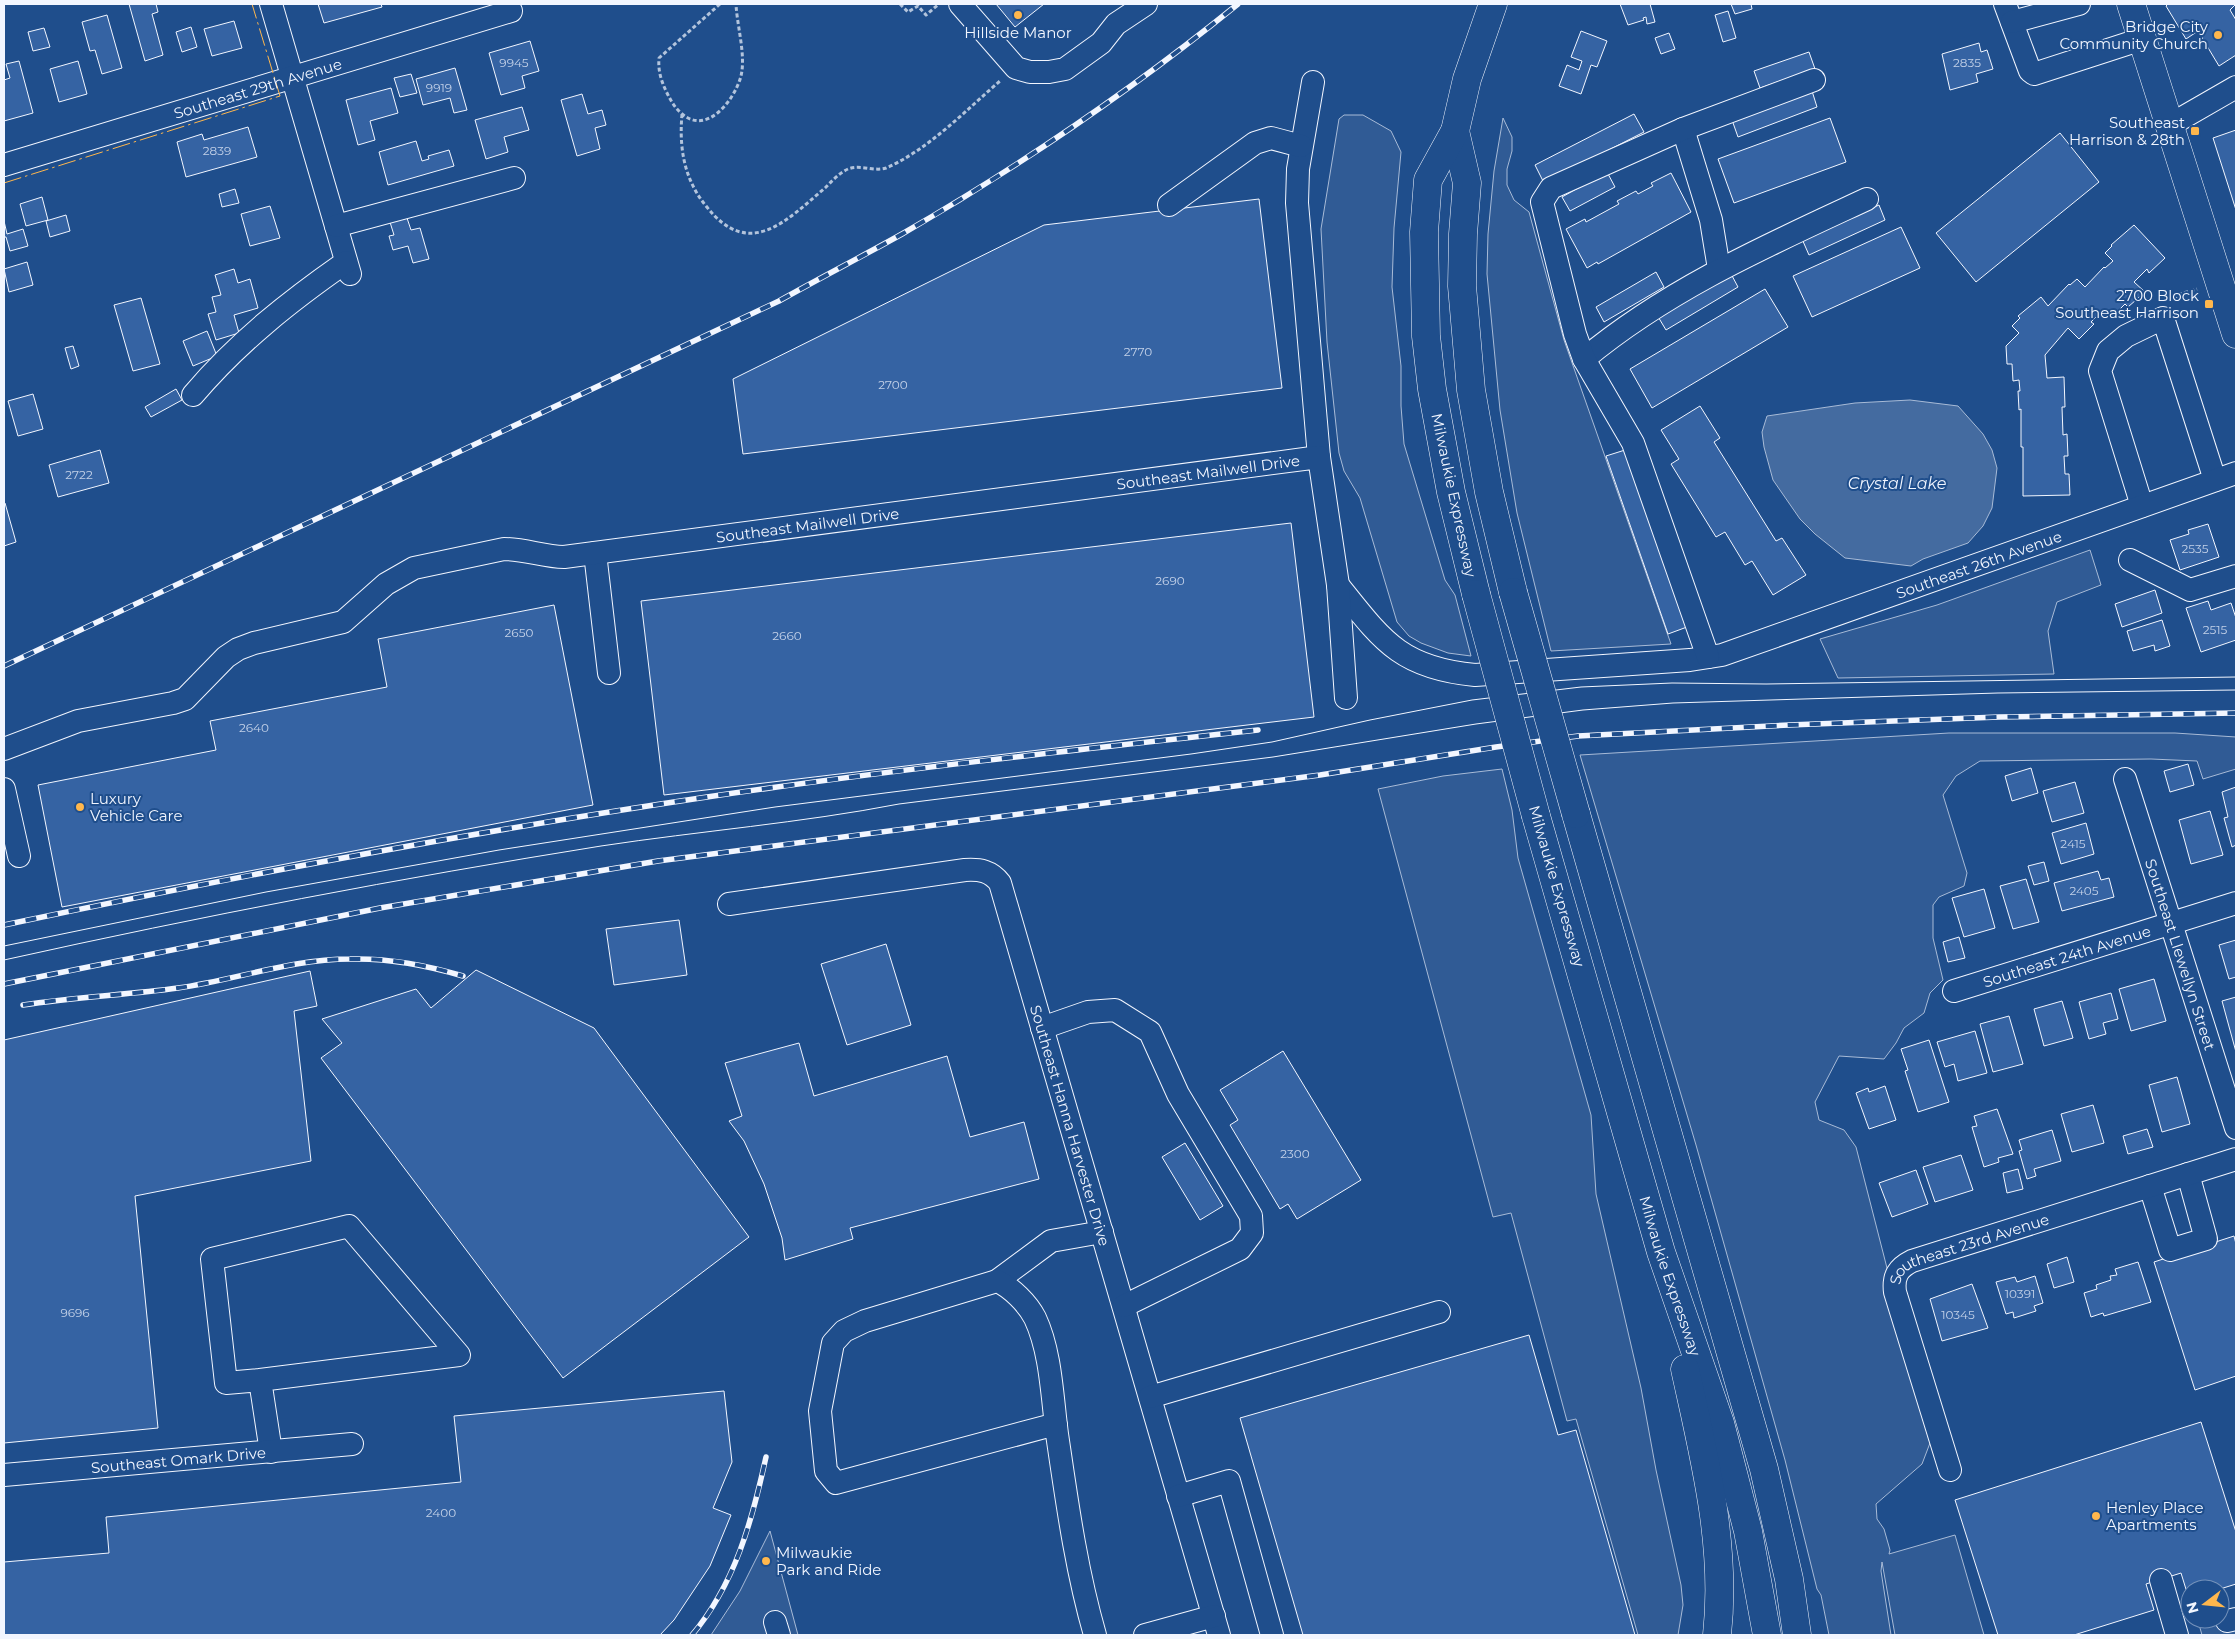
<svg xmlns="http://www.w3.org/2000/svg" width="2240" height="1639" viewBox="0 0 2240 1639" font-family="Montserrat,sans-serif">
<style>
.built{fill:#305b95;stroke:#a8bbd7}
.water{fill:#446ba0;stroke:#a8bbd7}
.building{fill:#3563a3;stroke:#f2f6ff}
.lines{fill:none;stroke-linecap:round;stroke-linejoin:round}
.minor-casing{stroke:#f2f6ff;stroke-width:24}
.major-casing{stroke:#f2f6ff;stroke-width:29}
.highway-casing{stroke:#f2f6ff;stroke-width:29}
.path{stroke:#b3c4dc;stroke-width:3;stroke-dasharray:4 2.5;stroke-linecap:butt}
.minor{stroke:#1f4e8c;stroke-width:22}
.major{stroke:#1f4e8c;stroke-width:28}
.highway{stroke:#1f4e8c;stroke-width:28}
.tram{stroke:#f2f6ff;stroke-width:1}
.rail-casing{stroke:#f2f6ff;stroke-width:5.5}
.rail{stroke:#1f4e8c;stroke-width:4;stroke-dasharray:11;stroke-linecap:butt}
.highway-bridge-casing{stroke:#f2f6ff;stroke-width:29;stroke-linecap:butt}
.highway-bridge{stroke:#1f4e8c;stroke-width:28}
.power{stroke:#ffb74d;stroke-width:1;stroke-dasharray:18 4 2.5 4;stroke-linecap:butt}
.poi-dot{fill:#ffb74d;stroke:#1f4e8c;stroke-width:2}
.labels{text-anchor:middle;dominant-baseline:central;stroke-width:4;stroke-linejoin:round;paint-order:stroke}
.number-label{font-size:12px;fill:#c3d1e8}
.poi-label{font-size:15px;fill:#f2f6ff;stroke:#1f4e8c;text-anchor:end}
.street-label{font-size:15px;fill:#f2f6ff;stroke:#1f4e8c}
.water-label{font-size:16px;font-style:italic;fill:#f2f6ff;stroke:#1f4e8c}
</style>
<rect width="100%" height="100%" fill="#1f4e8c"/>
<!-- built -->
<path class="built" d="M1344 115H1363L1391 131 1401 152 1394 228 1392 287 1401 366V406L1404 444 1445 580 1455 595 1471 656 1448 653 1421 643 1409 636 1397 622 1360 498 1344 471 1339 453 1327 342 1321 229 1339 119Z
M1503 118 1512 137V151L1507 169V185L1514 200 1529 212 1564 340 1671 644 1551 651 1517 513 1500 410 1487 274 1488 234 1494 171Z
M2090 550 2101 585 2057 602 2048 631 2054 674 1838 678 1820 639 1937 605Z
M1949 733H2175L2236 737V769L2203 779 2197 761 2151 759 1980 761 1956 776 1943 795 1967 873 1964 886 1939 897 1933 905V938L1943 980 1930 993 1924 1013 1904 1028 1896 1043 1884 1059 1839 1056 1815 1102 1819 1120 1844 1130 1856 1147 1887 1268 1889 1304 1930 1443 1922 1464 1876 1504 1877 1519 1884 1529 1890 1550 1889 1554 1955 1535 1984 1635H1895L1882 1562 1881 1571 1891 1635H1829L1821 1595 1817 1589 1785 1460 1696 1145 1580 755Z
M1502 769 1512 810 1518 858 1591 1115 1596 1194 1641 1388 1656 1470 1681 1585 1683 1605 1678 1635H1638L1576 1419 1567 1421 1511 1213 1493 1217 1378 789 1443 776Z
M770 1531 798 1635H711L740 1591Z
M2236 1617V1635H2202L2198 1621Z"/>
<!-- water -->
<path class="water" d="M1910 400 1958 406 1983 434 1992 450 1997 468 1992 508 1983 526 1968 543 1923 559 1911 566 1845 558 1815 534 1800 519 1773 480 1764 447 1762 432 1767 416 1855 403Z"/>
<!-- building -->
<path class="building" d="M129 4H156L158 12 152 14 163 55 145 61Z
M318 4H381L382 7 324 23Z
M996 4H1044L1015 27Z
M1620 4H1650L1655 22 1647 24 1646 17 1643 18 1644 20 1628 25Z
M1731 4H1752H1751L1752 9 1735 14Z
M2168 4H2236L2230 10 2236 20V55L2219 66 2198 31 2186 39 2166 6Z
M1728 11 1736 38 1723 42 1715 15Z
M107 15 122 68 102 74 95 50 90 51 82 22Z
M234 21 242 48 212 56 204 29Z
M191 27 197 47 182 52 176 32Z
M44 28 50 47 33 51 28 32Z
M1581 31 1607 41 1597 67 1591 65 1581 94 1559 86 1567 65 1579 70 1582 61 1571 57Z
M1669 33 1675 49 1661 54 1655 38Z
M530 41 539 71 522 76 525 88 501 95 489 53Z
M1979 43 1981 52 1987 50 1993 69 1976 74 1978 82 1950 90 1942 54Z
M1809 52 1815 69 1760 88 1754 71Z
M19 61 33 113 4 121V80L10 78 6 64Z
M78 61 87 94 59 102 50 69Z
M455 68 467 110 454 113 450 98 423 105 416 79Z
M411 74 417 93 400 97 394 78Z
M391 88 398 113 370 121 375 140 358 145 346 100Z
M1812 91 1817 107 1738 137 1732 120Z
M582 94 588 114 602 110 606 125 595 128 600 149 577 156 561 100Z
M522 107 529 130 504 137 508 152 486 159 475 120Z
M1634 114 1644 132 1544 183 1535 165Z
M1830 118 1846 162 1734 203 1718 159Z
M248 127 257 157 186 177 177 142 202 134 204 140Z
M2236 130V210L2213 138Z
M2060 133 2099 182 1976 282 1936 233Z
M416 141 422 161 429 159 428 156 449 150 454 166 388 185 379 152Z
M1607 172 1615 187 1570 211 1562 197Z
M1671 173 1691 212 1598 264 1597 262 1587 268 1566 229 1585 219 1586 222 1619 204 1617 201 1636 191 1638 194 1653 186 1651 183Z
M235 189 239 203 222 207 219 194Z
M42 197 48 220 26 226 20 204Z
M1259 199 1282 388 743 454 733 379 1044 225Z
M1879 205 1885 220 1809 255 1802 239Z
M270 206 280 238 250 246 241 214Z
M66 215 70 231 50 237 46 221Z
M406 215 411 230 420 228 429 259 413 263 408 246 393 250 389 236 394 235 389 219Z
M4 221 7 234 23 229 28 246 10 251 6 237H4Z
M2134 225 2165 258 2149 273 2147 269 2134 282 2145 292 2128 307 2125 304 2112 317 2104 309 2091 322 2094 324 2079 339 2068 328 2045 355 2047 378 2064 377 2065 407H2062L2063 435 2067 434 2068 456H2064L2065 474H2069L2070 495 2023 496V447H2021V409L2019 410 2018 391H2020L2019 380 2013 381 2012 364H2007L2006 346 2019 333 2012 326 2020 318 2018 316 2041 297 2048 306 2069 284 2070 285 2077 279 2085 287 2104 267 2105 268 2113 261 2105 253 2112 246 2111 245Z
M1901 227 1920 268 1812 317 1793 276Z
M27 262 33 285 9 292 4 269Z
M234 269 238 283 250 279 258 308 234 315 239 333 216 340 208 314 216 312 212 297 221 295 215 275Z
M1656 272 1664 287 1604 322 1596 307Z
M1730 272 1738 287 1666 330 1657 315Z
M1765 289 1788 327 1652 408 1630 369Z
M141 298 160 364 133 371 114 305Z
M207 331 217 356 193 366 183 341Z
M73 346 79 366 71 369 65 348Z
M176 389 182 400 151 417 145 407Z
M33 394 43 429 18 436 8 401Z
M1700 406 1720 438 1714 442 1776 541 1782 538 1806 575 1773 595 1752 561 1745 565 1725 532 1716 537 1671 464 1679 459 1661 430Z
M100 450 109 483 58 497 49 465Z
M1625 450 1687 627 1668 634 1606 456Z
M5 503 16 542 4 546V504Z
M1291 523 1314 717 664 795 641 601Z
M2208 524 2219 557 2180 570 2170 540 2189 534 2188 530Z
M2155 590 2162 613 2122 627 2115 604Z
M2208 601 2211 610 2231 603 2236 618V640L2201 652 2186 608Z
M554 605 593 805 62 907 38 785 216 750 210 721 387 687 378 639Z
M2162 620 2170 646 2155 651 2154 645 2133 651 2127 631Z
M2188 764 2194 785 2170 792 2164 771Z
M2031 768 2038 793 2012 801 2005 776Z
M2075 782 2084 813 2052 822 2043 791Z
M2236 787V845L2232 847 2224 818 2228 817 2222 792Z
M2210 811 2223 855 2191 864 2179 820Z
M2086 823 2094 854 2061 864 2052 833Z
M2044 862 2049 881 2034 885 2028 866Z
M2098 871 2101 880 2109 878 2114 897 2062 911 2054 883Z
M2026 879 2039 922 2013 929 2000 886Z
M1984 889 1995 928 1964 937 1952 898Z
M679 920 687 975 614 985 606 929Z
M1959 937 1965 958 1948 962 1943 942Z
M2236 940V977L2229 979 2219 945Z
M886 944 911 1025 847 1045 821 964Z
M476 970 594 1028 749 1237 563 1378 321 1058 342 1043 322 1019 416 989 431 1008Z
M310 971 317 1006 294 1011 311 1161 135 1196 158 1428 4 1443V1040Z
M2154 979 2166 1021 2131 1031 2119 989Z
M2111 993 2118 1019 2103 1023 2106 1034 2089 1039 2079 1002Z
M2236 997V1052L2222 1001Z
M2062 1001 2073 1038 2044 1046 2034 1009Z
M2009 1016 2023 1064 1993 1072 1980 1024Z
M1975 1031 1987 1073 1958 1081 1954 1064 1945 1067 1937 1042Z
M1929 1040 1949 1102 1918 1112 1905 1071 1908 1070 1901 1049Z
M799 1043 814 1096 947 1056 970 1137 1024 1122 1039 1179 850 1228 853 1239 785 1260 782 1238 764 1184 744 1141 729 1121 742 1116 725 1063Z
M1283 1051 1361 1180 1297 1219 1288 1204 1280 1209 1230 1125 1238 1120 1220 1090Z
M2177 1077 2190 1124 2162 1132 2149 1085Z
M1885 1086 1896 1120 1869 1129 1856 1093 1868 1088 1869 1092Z
M2093 1105 2104 1143 2072 1152 2061 1114Z
M1997 1109 2013 1154 1998 1158 1999 1162 1984 1167 1972 1127 1977 1126 1974 1116Z
M2147 1129 2153 1147 2128 1154 2123 1136Z
M2052 1130 2061 1161 2034 1169 2036 1176 2027 1179 2019 1151 2022 1150 2019 1140Z
M1185 1143 1223 1206 1200 1220 1162 1157Z
M1961 1155 1973 1190 1935 1202 1923 1167Z
M2018 1169 2023 1189 2007 1193 2003 1173Z
M1916 1170 1928 1204 1892 1217 1879 1183Z
M2234 1236 2236 1244V1376L2195 1390 2154 1262Z
M2067 1257 2074 1282 2054 1288 2047 1264Z
M2138 1262 2151 1302 2104 1316 2103 1313 2091 1317 2084 1293 2097 1289 2096 1285 2111 1280 2110 1276 2117 1275 2115 1269Z
M2035 1276 2043 1303 2034 1306 2036 1311 2014 1318 2013 1312 2006 1314 1996 1282 2015 1277 2017 1282Z
M1972 1284 1988 1328 1942 1341 1930 1299Z
M1529 1335 1558 1435 1576 1430 1635 1635H1303L1240 1418Z
M724 1391 732 1462 713 1508 731 1515 710 1566 674 1620 660 1635H4V1562L109 1553 106 1517 461 1482 454 1416Z
M2201 1422 2236 1532V1584L2220 1589H2190L2189 1599 2181 1573 2146 1584 2154 1610 2074 1635H1998L1955 1500Z"/>
<g class="lines">
<defs>
<g id="minor">
<path d="M271 4 350 274"/>
<path d="M960 4 1016 68 1030 72H1049L1065 69 1101 43 1116 24 1146 4"/>
<path d="M2005 4 2030 71 2034 74 2142 39"/>
<path d="M2012 22 2079 4"/>
<path d="M1313 82 1298 169 1297 203 1319 457"/>
<path d="M2170 125 2236 87"/>
<path d="M1683 129 1711 220 1719 269"/>
<path id="s1" d="M4 165 511 11"/>
<path d="M1169 205 1255 143 1271 138 1301 146"/>
<path d="M336 226 514 178"/>
<path d="M1584 359C1668 289 1768 245 1867 199"/>
<path d="M193 395C238 342 290 301 346 262"/>
<path d="M2142 506 2100 371 2108 351 2126 336 2163 318 2215 480"/>
<path d="M595 553 609 673"/>
<path d="M2130 560 2190 590 2236 576"/>
<path id="s2" d="M1338 585C1382 640 1400 668 1475 675L1690 660 1722 655 2236 473"/>
<path d="M1708 657 1633 443 1584 359 1575 334 1542 202 1551 188 1683 129 1814 80"/>
<path id="s3" d="M4 749 78 721 173 703 185 699 226 657 238 649 254 643 343 622 386 584 414 568 504 549C525 549 544 557 564 557L1319 457 1338 585 1346 698"/>
<path id="s4" d="M2125 779 2236 1128"/>
<path d="M4 789 19 856"/>
<path id="s5" d="M729 904 965 870C980 869 991 871 1000 883L1219 1635"/>
<path id="s6" d="M1954 991 2236 903"/>
<path d="M1042 1028 1088 1012 1115 1010 1150 1032 1178 1094 1251 1216 1252 1233 1240 1249 1124 1306"/>
<path d="M2150 1186 2170 1250 2206 1239 2188 1174"/>
<path d="M997 1281 1051 1241 1102 1232"/>
<path d="M260 1380 459 1355 349 1226 212 1259 226 1383 260 1380 271 1452"/>
<path d="M1150 1397 1439 1312"/>
<path d="M1056 1424 836 1483 826 1471 820 1411 833 1343 844 1331 865 1321 997 1281C1011 1287 1028 1304 1035 1318 1051 1352 1052 1396 1057 1434 1067 1502 1076 1569 1095 1635"/>
<path id="s7" d="M1950 1470 1895 1292C1893 1276 1898 1268 1912 1261L2236 1159"/>
<path id="s8" d="M4 1475 352 1444"/>
<path d="M1178 1496 1229 1481 1272 1635"/>
<path d="M2161 1580 2177 1635"/>
<path d="M2227 1621 2236 1619"/>
<path d="M775 1622 779 1635"/>
<path d="M1145 1635 1214 1616"/>
</g>
<path id="major" d="M2131 4 2236 334"/>
<g id="highway">
<path d="M1455 131 1467 183 1463 234 1462 286 1471 390 1489 492 1513 592"/>
<path d="M1476 594 1451 492 1432 389 1426 336 1424 232 1428 180 1455 131 1467 79 1493 4"/>
<path d="M1576 814 1764 1469 1789 1579 1797 1635"/>
<path id="s9" d="M1536 816 1661 1252 1720 1423 1748 1531 1767 1635"/>
<path d="M1685 1369C1704 1456 1727 1545 1717 1635"/>
</g>
</defs>
<!-- minor casing -->
<use href="#minor" class="minor-casing"/>
<!-- major casing -->
<use href="#major" class="major-casing"/>
<!-- highway casing -->
<use href="#highway" class="highway-casing"/>
<!-- path -->
<path class="path" d="M720 4 659 58C658 71 661 80 666 91 670 99 674 107 681 113 707 137 735 99 741 76 746 55 737 26 736 4
M900 4 908 12 918 6 926 15 939 4
M682 114C679 148 684 179 706 206 749 261 786 221 825 188 832 181 839 173 848 169 860 164 874 172 886 168 928 150 966 110 1000 81
M2175 301 2180 294 2197 289"/>
<!-- minor -->
<use href="#minor" class="minor"/>
<!-- major -->
<use href="#major" class="major"/>
<!-- highway -->
<use href="#highway" class="highway"/>
<!-- tram -->
<path class="tram" d="M4 946 266 892 499 850 775 807 1191 754 1272 742 1370 720 1472 700 1581 687 1672 683 1766 684 2236 677
M4 960C202 916 401 878 601 846 700 831 801 823 899 804L1273 757 1476 724 1583 710 1673 703 1998 693 2236 690"/>
<defs>
<path id="rail" d="M4 666 779 301C820 278 861 257 902 234 1020 166 1133 89 1238 4
M4 925C237 876 471 832 707 797 890 770 1074 750 1258 730
M4 984 380 908 658 861 1320 775 1496 747 1578 736 1789 725 1999 717 2236 713
M23 1005C74 997 126 995 178 988 235 980 292 959 350 959 388 958 426 965 463 976
M692 1635C735 1584 752 1521 766 1457"/>
</defs>
<!-- rail casing -->
<use href="#rail" class="rail-casing"/>
<!-- rail -->
<use href="#rail" class="rail"/>
<defs>
<path id="highway-bridge" d="M1513 592 1576 814
M1476 594 1536 816"/>
</defs>
<!-- highway-bridge casing -->
<use href="#highway-bridge" class="highway-bridge-casing"/>
<!-- highway-bridge -->
<use href="#highway-bridge" class="highway-bridge"/>
<!-- power -->
<path class="power" d="M4 183 280 96 252 4"/>
</g>
<!-- markers -->
<g class="poi-dot">
<circle cx="1018" cy="15" r="5"/>
<circle cx="2218" cy="35" r="5"/>
<rect x="2190" y="126" width="10" height="10" rx="2.5"/>
<rect x="2204" y="299" width="10" height="10" rx="2.5"/>
<circle cx="80" cy="807" r="5"/>
<circle cx="2096" cy="1516" r="5"/>
<circle cx="766" cy="1561" r="5"/>
</g>
<g class="labels">
<!-- number labels -->
<g class="number-label">
<text x="514" y="62">9945</text>
<text x="1967" y="62">2835</text>
<text x="439" y="87">9919</text>
<text x="217" y="150">2839</text>
<text x="1138" y="351">2770</text>
<text x="893" y="384">2700</text>
<text x="79" y="474">2722</text>
<text x="2195" y="548">2535</text>
<text x="1170" y="580">2690</text>
<text x="2215" y="629">2515</text>
<text x="519" y="632">2650</text>
<text x="787" y="635">2660</text>
<text x="254" y="727">2640</text>
<text x="2073" y="843">2415</text>
<text x="2084" y="890">2405</text>
<text x="1295" y="1153">2300</text>
<text x="2020" y="1293">10391</text>
<text x="75" y="1312">9696</text>
<text x="1958" y="1314">10345</text>
<text x="441" y="1512">2400</text>
</g>
<!-- poi labels -->
<g class="poi-label">
<text x="2208" y="26">Bridge City<tspan x="2208" dy="17">Community Church</tspan></text>
<text x="1018" y="32" text-anchor="middle">Hillside Manor</text>
<text x="2185" y="122">Southeast<tspan x="2185" dy="17">Harrison &amp; 28th</tspan></text>
<text x="2199" y="295">2700 Block<tspan x="2199" dy="17">Southeast Harrison</tspan></text>
<text x="90" y="798" text-anchor="start">Luxury<tspan x="90" dy="17">Vehicle Care</tspan></text>
<text x="2106" y="1507" text-anchor="start">Henley Place<tspan x="2106" dy="17">Apartments</tspan></text>
<text x="776" y="1552" text-anchor="start">Milwaukie<tspan x="776" dy="17">Park and Ride</tspan></text>
</g>
<!-- street labels -->
<g class="street-label">
<text stroke="none"><textPath href="#s1" startOffset="265">Southeast 29th Avenue</textPath></text>
<text stroke="none"><textPath href="#s3" startOffset="1262">Southeast Mailwell Drive</textPath></text>
<text transform="translate(1454 495) rotate(78)">Milwaukie Expressway</text>
<text stroke="none"><textPath href="#s3" startOffset="858">Southeast Mailwell Drive</textPath></text>
<text stroke="none"><textPath href="#s2" startOffset="691">Southeast 26th Avenue</textPath></text>
<text transform="translate(1557 886) rotate(74)">Milwaukie Expressway</text>
<text stroke="none"><textPath href="#s4" startOffset="184">Southeast Llewellyn Street</textPath></text>
<text stroke="none"><textPath href="#s6" startOffset="118">Southeast 24th Avenue</textPath></text>
<text stroke="none"><textPath href="#s5" startOffset="530">Southeast Hanna Harvester Drive</textPath></text>
<text stroke="none"><textPath href="#s7" startOffset="281">Southeast 23rd Avenue</textPath></text>
<text stroke="none"><textPath href="#s9" startOffset="479">Milwaukie Expressway</textPath></text>
<text stroke="none"><textPath href="#s8" startOffset="175">Southeast Omark Drive</textPath></text>
</g>
<!-- water labels -->
<g class="water-label">
<text x="1897" y="483">Crystal Lake</text>
</g>
</g>
<!-- border -->
<rect width="2240" height="1639" fill="none" stroke="#f2f6ff" stroke-width="10"/>
<!-- north arrow -->
<g transform="translate(2205 1604) rotate(254)"><circle r="24" fill="#1f4e8c" stroke="#7391ba"/>
<path d="M0-4L9 19L0 12L-9 19Z" fill="#ffb74d"/>
<text y="-8" font-size="14" font-weight="bold" text-anchor="middle" fill="#f2f6ff">N</text>
</g>
</svg>
